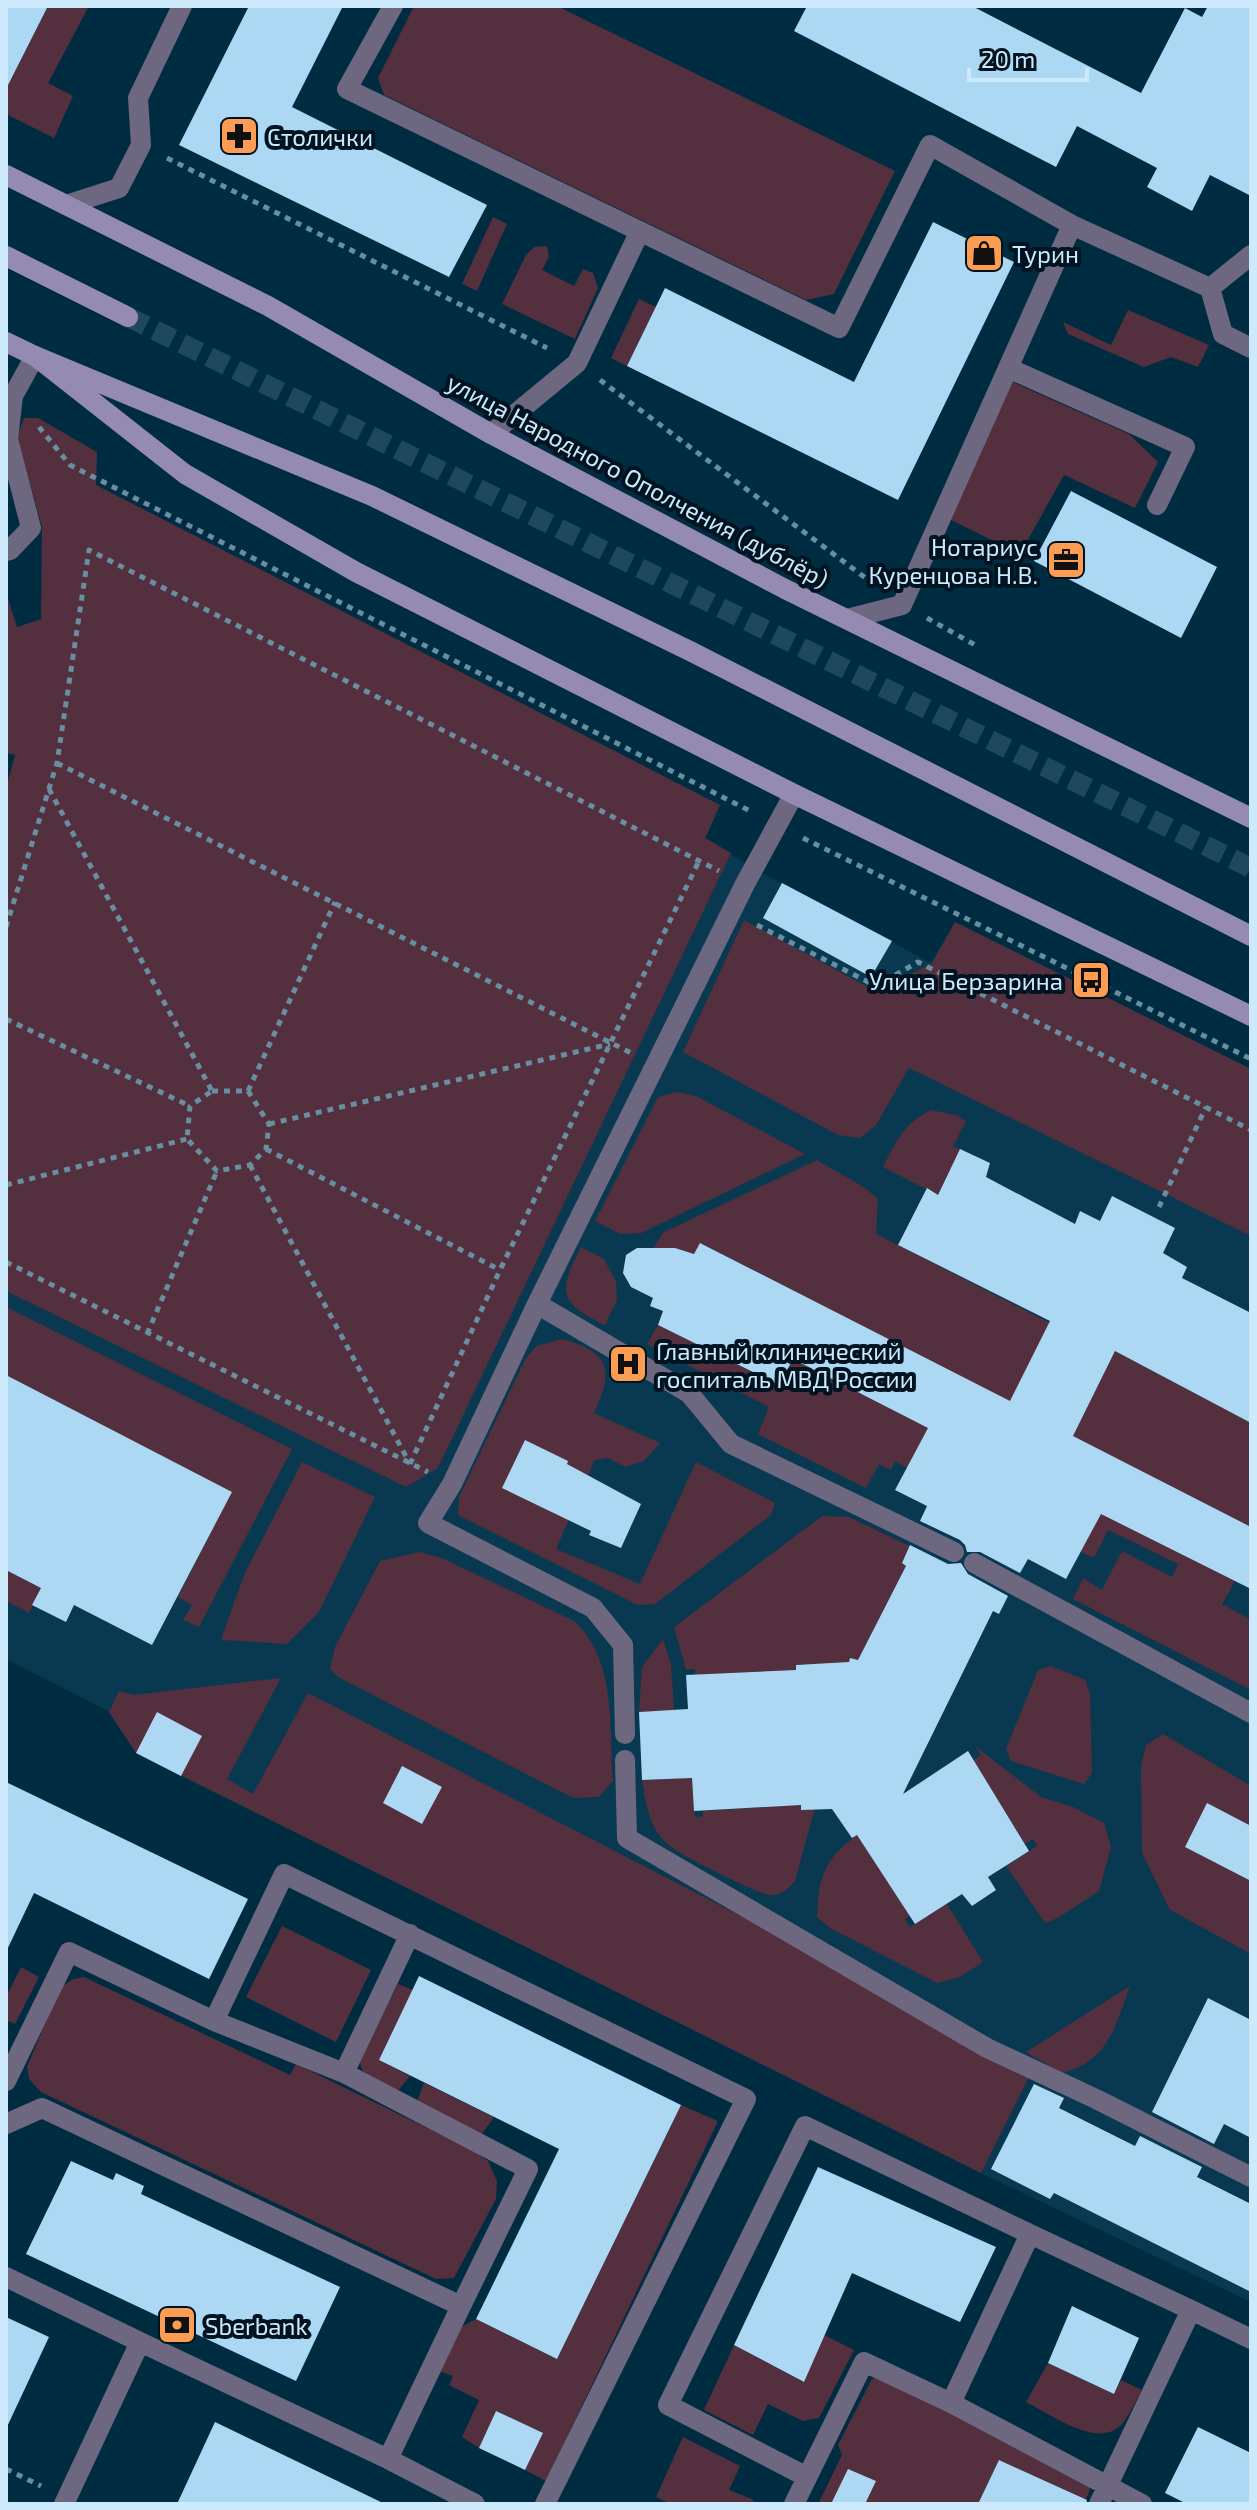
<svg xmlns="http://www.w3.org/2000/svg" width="1257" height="2510" viewBox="0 0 1257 2510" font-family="'Exo 2',sans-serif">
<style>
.built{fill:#083951}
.green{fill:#542f3d}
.building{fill:#acd8f4}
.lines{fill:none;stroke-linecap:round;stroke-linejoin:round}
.secondary-tunnel{stroke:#1f485d;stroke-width:20;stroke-dasharray:20 10;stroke-linecap:butt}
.path{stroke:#698da1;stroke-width:5;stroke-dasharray:6 6;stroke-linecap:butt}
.lane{stroke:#6d6780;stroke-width:20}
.secondary{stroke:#958bb2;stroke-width:20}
.labels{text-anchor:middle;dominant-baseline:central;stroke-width:8;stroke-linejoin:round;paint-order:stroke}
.poi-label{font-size:24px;fill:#cdeafd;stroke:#001320;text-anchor:start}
.street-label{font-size:24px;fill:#cdeafd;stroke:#001320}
</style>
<rect width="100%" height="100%" fill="#002c41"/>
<!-- built -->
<path class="built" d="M6 788 720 805 706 838 753 868 931 963 955 922 1251 1069V2302L981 2173 181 1776 136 1753 108 1711 6 1659Z"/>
<!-- green -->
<path class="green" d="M48 6H89L48 83 73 96 54 138 6 114V61L17 67Z
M414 6H557L895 171 834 294 806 300 384 95 378 78Z
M493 217 507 224 477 291 462 284Z
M547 246 549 257 542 270 574 286 583 269 593 273 598 288 575 339 502 304 526 255 534 247Z
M639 299 656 307 627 366 611 358Z
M1128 310 1209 345 1198 367 1171 357 1144 367 1068 334 1063 322 1111 345Z
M1010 381 1129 434 1158 462 1135 508 1064 475 1020 554 945 517Z
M24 418H38L97 452 96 485 720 805 705 838 731 853 438 1468 406 1487 6 1291V788L15 755 6 753V592L17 627 41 619 42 527 17 437Z
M744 920 877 992 932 963 955 922 1251 1069V1236L909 1068 876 1125 860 1138 838 1135 683 1052Z
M677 1092 696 1096 805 1154 641 1233 620 1234 595 1221 658 1097Z
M931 1110 956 1115 966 1121 953 1147 960 1149 938 1195 883 1167C897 1140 903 1124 931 1110Z
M817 1160 865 1188 878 1199 876 1234 1050 1323 1010 1402 701 1243 694 1254 679 1249 675 1258 653 1248 664 1232Z
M581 1247 604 1259 616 1282 617 1300 605 1325C558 1302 558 1292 581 1247Z
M6 1307 292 1449 199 1627 183 1620 192 1605 178 1597 231 1492 6 1375Z
M658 1325 778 1385 793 1359 938 1433 907 1468 895 1461 891 1470 879 1464 866 1488 758 1434 769 1407 647 1344Z
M563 1339C611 1353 614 1370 594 1413L660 1443 644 1461 625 1467 608 1458 595 1460 556 1549 640 1584 696 1462 775 1503 771 1515 655 1604 638 1605 458 1515 459 1497 525 1360 536 1346Z
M1115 1351 1251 1423V1527L1079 1448 1082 1441 1073 1436Z
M302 1462 375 1497 319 1612 287 1644 221 1640 244 1575Z
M1088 1507 1235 1581 1222 1604 1251 1620V1690L1073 1599 1083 1578 1102 1590 1122 1551 1172 1577 1178 1564 1108 1530 1094 1558 1067 1545Z
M822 1516 849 1517 922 1552 904 1559 902 1563 906 1566 858 1660 850 1658 843 1685 805 1664 796 1665V1670L695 1675V1669L686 1670 674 1627Z
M419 1552 442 1558 574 1621C617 1660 609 1728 613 1781L599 1797 575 1798 565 1794 338 1677 330 1669 335 1647 380 1561Z
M6 1570 41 1588 29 1613 6 1601Z
M663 1639 671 1664 674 1710 639 1712 642 1667Z
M1051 1666 1085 1680 1090 1693 1092 1773 1084 1784 1011 1761 1006 1749 1038 1670Z
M281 1678 227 1779 253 1794 308 1693 1034 2067 981 2173 136 1753 109 1712 119 1691 133 1695Z
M1163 1734 1251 1786V1954L1170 1910 1142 1853 1141 1765 1146 1745Z
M975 1746 1041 1797 1073 1807 1104 1823 1111 1847 1099 1891 1058 1918 1045 1923 1006 1866 1037 1846 1033 1839 1025 1844 973 1760 981 1755Z
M691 1772 695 1817 703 1816V1811L801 1805V1810H810L821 1786 795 1881C788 1889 781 1896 770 1895 758 1894 680 1855 670 1846 649 1829 646 1805 642 1780L677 1779Z
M857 1835 910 1916 905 1919 910 1927 947 1904 983 1962 960 1977 937 1983 830 1928 817 1917C819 1877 823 1860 857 1835Z
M282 1926 371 1970 336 2042 246 1997Z
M21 1967 39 1977 15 2024 6 2020V1997Z
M84 1977 290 2075 296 2064 472 2150 488 2161 497 2181 496 2199 454 2278 436 2279 41 2092 29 2079 27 2067 60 1988 73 1979Z
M398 1984 413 1990 379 2060 410 2076 397 2092 364 2076 359 2060Z
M1130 1986C1115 2026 1109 2061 1062 2073L1026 2052Z
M424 2083 494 2117 482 2134 417 2101Z
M681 2105 718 2121 546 2481 525 2470 542 2433 496 2411 479 2448 462 2437 479 2400 449 2385 453 2376 439 2371 461 2327 476 2319 557 2359Z
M824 2335 854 2350 819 2418 803 2421 768 2404 753 2435 704 2410 734 2345 803 2382Z
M1048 2363 1114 2394 1121 2380 1142 2390C1136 2401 1130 2413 1123 2423 1100 2451 1052 2415 1026 2402Z
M889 2374 1090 2474V2489L1084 2504 1067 2491 999 2460 978 2504H818L842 2455 838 2445 872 2379Z
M683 2437 740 2466 729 2490 752 2499 755 2504H671L656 2497Z"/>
<!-- building -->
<path class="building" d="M6 6H48L6 89Z
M249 6H343L292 107 487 205 449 277 179 145Z
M807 6H972L1141 93 1185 8 1202 17 1208 6H1251V196L1210 175 1192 211 1147 187 1157 168 1077 126 1056 167 794 31Z
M933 222 1014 262 898 500 627 366 665 288 854 382Z
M1071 491 1217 567 1181 638 1034 561Z
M782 883 892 941 871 977 763 918Z
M960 1149 990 1163 986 1177 1075 1224 1080 1211 1100 1221 1112 1196 1175 1228 1163 1253 1187 1267 1182 1278 1251 1313V1423L1115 1351 1073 1436 1251 1527V1589L1101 1514 1066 1579 1028 1559 1020 1573 980 1552H967L965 1545 960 1540 920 1521 927 1506 895 1490 928 1428 793 1359 779 1385 658 1325 663 1311 650 1306 653 1298 631 1287 623 1273 626 1255 637 1248H675L694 1254 700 1243 1010 1401 1050 1321 898 1245 927 1188 938 1195Z
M6 1375 232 1492 152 1645 74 1605 66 1622 32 1605 41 1588 6 1570Z
M525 1440 568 1461 567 1464 641 1504 621 1548 589 1535 591 1531 502 1488Z
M910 1545 948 1564 961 1563 968 1574 1008 1596 999 1614 993 1611 903 1794 968 1751 1029 1851 988 1877 996 1890 972 1906 962 1894 915 1924 857 1835 852 1838 832 1809 801 1810V1805L694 1811 692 1778 642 1780 639 1712 688 1709 686 1675 796 1670V1665L849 1662 850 1658 858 1660 906 1566 902 1563Z
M157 1712 202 1736 181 1776 136 1753Z
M402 1766 442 1787 422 1824 383 1803Z
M6 1782 248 1899 209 1979 34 1893 6 1952Z
M1207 1803 1251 1826V1881L1185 1847Z
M419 1976 681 2105 557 2359 476 2319 559 2149 379 2060Z
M1208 1998 1251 2020V2138L1224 2124 1214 2144 1152 2112Z
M1034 2084 1064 2098 1059 2108 1135 2146 1140 2136 1202 2167 1197 2177 1251 2204V2292L1054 2193 1050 2199 991 2169Z
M71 2161 113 2180 116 2173 144 2186 141 2194 340 2287 296 2381 26 2254Z
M818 2167 996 2247 960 2322 852 2273 804 2382 734 2345Z
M1072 2306 1139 2338 1114 2394 1048 2363Z
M6 2317 49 2337 6 2429Z
M496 2411 543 2433 525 2470 479 2448Z
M215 2422 265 2446 385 2504H177Z
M1198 2427 1251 2453V2504H1187L1165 2493Z
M999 2460 1087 2500 1086 2504H978Z
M848 2469 876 2481 865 2504H831Z"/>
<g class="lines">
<!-- secondary-tunnel -->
<path class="secondary-tunnel" d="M128 317 1251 868"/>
<!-- path -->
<path class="path" d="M167 158 547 348
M600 380 871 582
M39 427 70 465 752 812
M927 618 977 646
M57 763 631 1053
M49 789 212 1091
M803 838 1251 1059
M757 925 876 986 918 962 1251 1130
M6 927 57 763 89 550 719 871
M6 1019 190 1106
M212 1091H248L269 1124 266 1149 250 1165 217 1171 187 1139 190 1106Z
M248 1091 335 902
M269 1124 610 1044
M266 1149 500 1270
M250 1165 410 1464
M6 1185 187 1139
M1159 1207 1206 1107
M6 1262 428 1472
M147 1334 217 1171
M410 1464 500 1270 699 861
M6 2469 41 2486"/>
<!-- lane -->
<path class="lane" d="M393 6 347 89 839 328 930 145 1072 225 902 605 847 619
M66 205 119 188 141 145 138 98 182 6
M1072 225 1210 288 1251 255
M1210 288 1223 334 1251 348
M1008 368 1185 447 1157 505
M491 434 577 363 640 231
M6 551 10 550 31 528 8 439 13 396 35 356
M537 1304 689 1393 731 1444 954 1552
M974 1563 1251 1713
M625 1734 623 1645 593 1608 428 1523 452 1484 537 1304 745 884 794 794
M625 1760 627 1838 987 2048 1096 2099 1251 2177
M214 2021 284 1874 746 2099 545 2504
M344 2073 410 1934
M6 2081 69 1952 214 2021 344 2073 528 2169 461 2306
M6 2124 42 2108 461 2306 388 2459
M6 2277 140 2342 64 2504
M140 2342 388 2459 475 2504
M951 2403 1030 2234 1191 2310
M807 2477 668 2405 805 2126 1030 2234
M794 2504 864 2362 951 2403 1142 2504
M1099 2504 1191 2310 1251 2339"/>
<!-- secondary -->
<path class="secondary" d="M6 175 268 306 491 434 785 589 1251 818
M6 256 128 317
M6 342 35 356 372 496 690 651 1251 936
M35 356 185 474 356 572 794 794 1251 1016"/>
</g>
<!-- icons -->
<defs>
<symbol id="pharmacy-square" viewBox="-11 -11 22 22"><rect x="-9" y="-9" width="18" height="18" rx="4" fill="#fc9d53" stroke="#001320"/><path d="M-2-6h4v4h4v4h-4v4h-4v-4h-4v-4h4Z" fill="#111"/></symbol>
<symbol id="shop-square" viewBox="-11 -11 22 22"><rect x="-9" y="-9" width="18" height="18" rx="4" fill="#fc9d53" stroke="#001320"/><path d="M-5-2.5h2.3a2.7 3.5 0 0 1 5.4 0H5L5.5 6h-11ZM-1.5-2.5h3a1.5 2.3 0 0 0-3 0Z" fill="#111"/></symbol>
<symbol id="office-square" viewBox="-11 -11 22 22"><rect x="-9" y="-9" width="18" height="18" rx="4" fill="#fc9d53" stroke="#001320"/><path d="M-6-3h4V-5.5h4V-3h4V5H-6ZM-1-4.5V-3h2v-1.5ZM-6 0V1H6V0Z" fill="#111"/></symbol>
<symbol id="bus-square" viewBox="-11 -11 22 22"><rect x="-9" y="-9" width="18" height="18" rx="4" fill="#fc9d53" stroke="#001320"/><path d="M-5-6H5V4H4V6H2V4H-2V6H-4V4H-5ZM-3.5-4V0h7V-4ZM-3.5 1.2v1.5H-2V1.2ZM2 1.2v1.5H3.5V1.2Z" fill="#111"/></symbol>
<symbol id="hospital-square" viewBox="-11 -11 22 22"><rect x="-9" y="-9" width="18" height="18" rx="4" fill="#fc9d53" stroke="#001320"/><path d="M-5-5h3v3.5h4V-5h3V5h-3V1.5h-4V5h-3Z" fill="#111"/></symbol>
<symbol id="bank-square" viewBox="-11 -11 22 22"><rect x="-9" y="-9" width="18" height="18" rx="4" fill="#fc9d53" stroke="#001320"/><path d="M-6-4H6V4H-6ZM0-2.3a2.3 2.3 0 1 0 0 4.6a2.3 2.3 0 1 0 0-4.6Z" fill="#111"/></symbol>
</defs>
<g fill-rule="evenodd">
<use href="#pharmacy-square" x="217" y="114" width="44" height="44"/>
<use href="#shop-square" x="962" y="231" width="44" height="44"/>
<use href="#office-square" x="1044" y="538" width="44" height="44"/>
<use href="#bus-square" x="1069" y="958" width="44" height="44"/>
<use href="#hospital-square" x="606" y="1342" width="44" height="44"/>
<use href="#bank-square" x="155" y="2303" width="44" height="44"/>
</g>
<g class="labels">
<!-- poi labels -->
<g class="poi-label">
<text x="267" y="136">Столички</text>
<text x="1012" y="253">Турин</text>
<text x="1038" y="546" text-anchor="end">Нотариус<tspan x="1038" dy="28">Куренцова Н.В.</tspan></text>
<text x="1063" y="980" text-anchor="end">Улица Берзарина</text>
<text x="656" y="1350">Главный клинический<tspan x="656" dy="28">госпиталь МВД России</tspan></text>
<text x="205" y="2325">Sberbank</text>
</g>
<!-- street labels -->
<g class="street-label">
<text transform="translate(638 480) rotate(28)">улица Народного Ополчения (дублёр)</text>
</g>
</g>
<!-- border -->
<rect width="1257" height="2510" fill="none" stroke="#cdeafd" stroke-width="16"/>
<!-- scale -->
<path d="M969 68v12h118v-12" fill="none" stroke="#cdeafd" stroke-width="4"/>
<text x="981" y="68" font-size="24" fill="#cdeafd" stroke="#001320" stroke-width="6" paint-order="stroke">20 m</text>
</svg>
